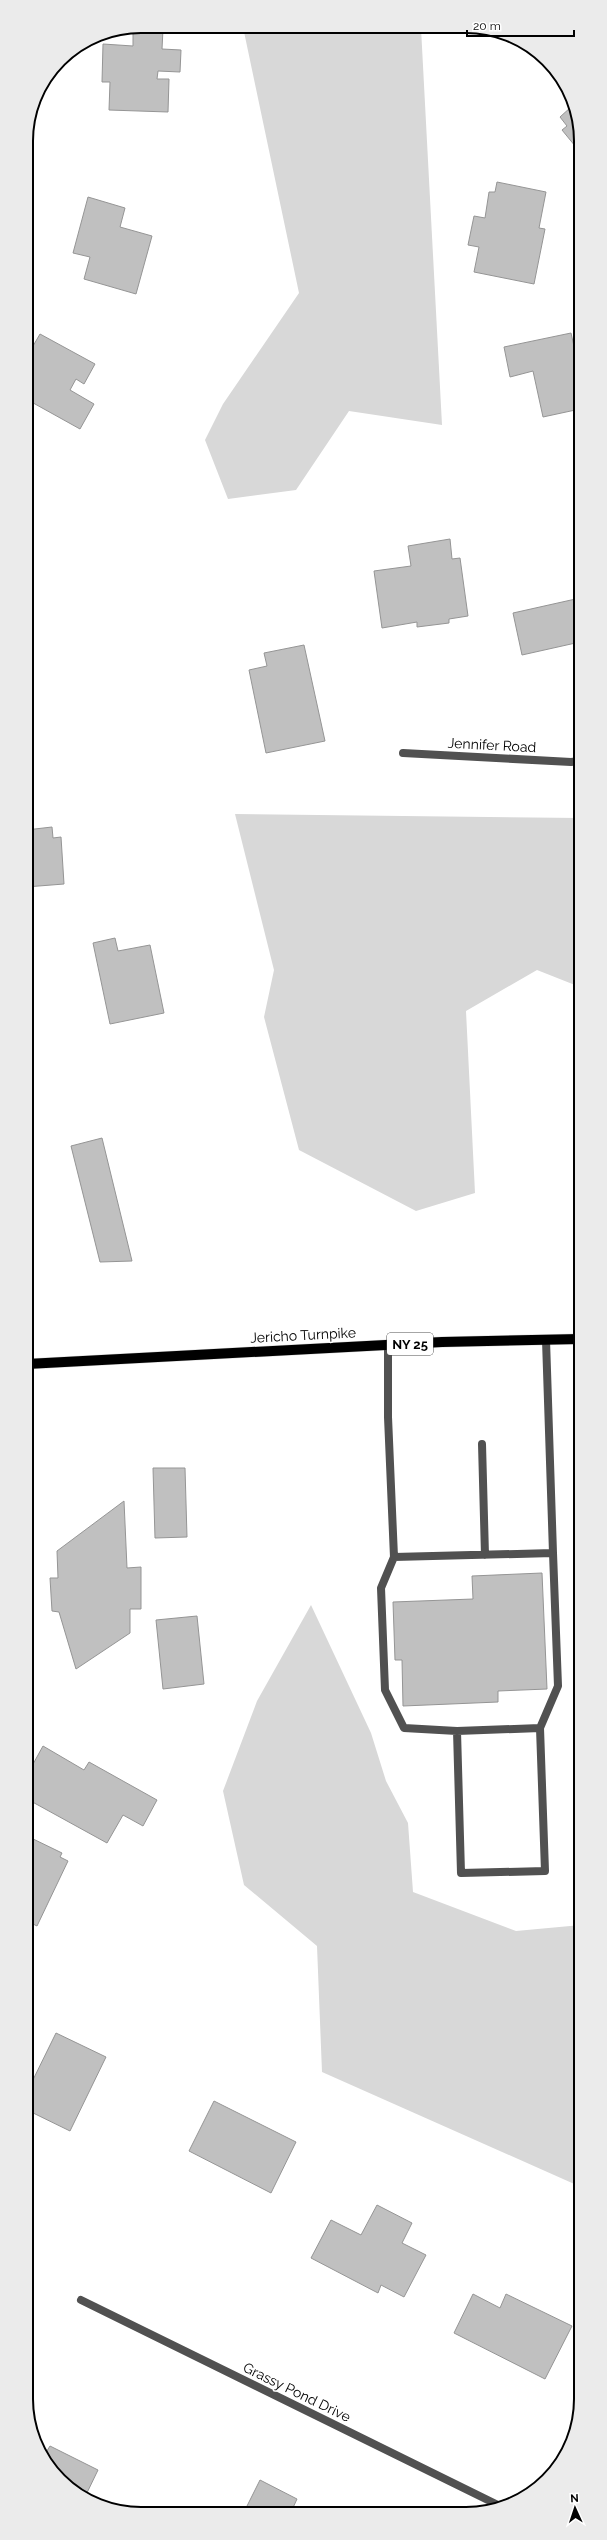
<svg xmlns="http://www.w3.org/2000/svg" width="607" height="2540" viewBox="0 0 607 2540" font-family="Raleway,sans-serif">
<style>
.green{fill:#d8d8d8}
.building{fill:#c0c0c0;stroke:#959595}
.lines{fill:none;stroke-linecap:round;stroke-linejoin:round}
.primary-casing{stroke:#dbdbdb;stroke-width:11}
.service{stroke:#515151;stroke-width:8}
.minor{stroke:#515151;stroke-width:8}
.primary{stroke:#000;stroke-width:10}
.labels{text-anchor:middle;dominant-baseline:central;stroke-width:3;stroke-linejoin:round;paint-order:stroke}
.shield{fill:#fff;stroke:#4c4c4c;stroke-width:1}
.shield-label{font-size:13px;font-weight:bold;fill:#000}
.street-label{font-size:14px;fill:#000;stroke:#fff}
.rim{fill:none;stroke:#000;stroke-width:2}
</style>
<rect width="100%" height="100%" fill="#fff"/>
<!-- green -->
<path class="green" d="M243 27 421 28 442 425 349 411 296 490 228 499 205 440 223 404 299 293Z
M235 814 580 818V987L537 970 466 1011 475 1193 416 1211 299 1150 264 1017 274 970Z
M311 1605 371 1733 386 1781 408 1823 413 1892 516 1931 581 1925V2187L322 2072 317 1946 244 1885 223 1791 257 1701Z"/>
<!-- building -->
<path class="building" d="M133 28 163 29 162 49 181 50 180 72 158 71 157 79H169L168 112 109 110 110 82H102L103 44 133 46Z
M571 107 580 126V152L562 130 567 126 560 117Z
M497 182 546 192 539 228 545 229 534 284 474 272 479 247 468 245 474 216 485 218 489 192H495Z
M88 197 125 208 120 227 152 236 136 294 84 279 90 257 73 253Z
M571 333 580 373V409L543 417 533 371 510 377 504 347Z
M40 334 95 364 84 384 76 379 70 390 94 404 80 429 26 399V369L29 365 26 358Z
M450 539 452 559 460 558 468 616 449 619V623L417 627V622L382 628 374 571 411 566 408 546Z
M580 598V642L522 655 513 613Z
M304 645 325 741 266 753 249 670 267 666 264 653Z
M52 827 53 838 61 837 64 884 26 887V830Z
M115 938 118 951 150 945 164 1013 110 1024 93 943Z
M102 1138 132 1261 100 1262 71 1146Z
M153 1468H185L187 1537 155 1538Z
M124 1501 127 1568 141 1567V1609H130V1633L76 1669 59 1612 52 1611 50 1578H58L57 1551Z
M542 1573 547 1689 498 1691V1702L403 1706 402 1660H395L393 1602 473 1599 472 1576Z
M197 1616 204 1684 163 1689 156 1620Z
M43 1746 84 1770 89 1762 157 1800 143 1826 123 1815 107 1843 27 1799V1775Z
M27 1836 62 1853 60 1857 68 1861 37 1926 27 1921Z
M56 2033 106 2057 70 2131 27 2110V2092Z
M214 2101 296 2142 271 2193 189 2151Z
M377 2205 412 2223 402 2243 426 2255 404 2297 381 2285 378 2293 311 2258 331 2220 361 2235Z
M473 2294 500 2308 506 2294 572 2326 545 2379 454 2333Z
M50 2446 98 2470 84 2499 55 2475 45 2454Z
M260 2480 297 2499 291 2512H244Z"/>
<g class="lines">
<defs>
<path id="primary" d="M27 1364 442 1342 580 1339"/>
</defs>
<!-- primary casing -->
<use href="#primary" class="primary-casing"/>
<!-- service -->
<path class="service" d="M388 1345V1417L394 1557 553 1553 546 1340
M482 1444 485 1555
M394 1557 381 1588 385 1690 404 1728 457 1731 540 1728
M457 1731 461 1873 545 1871 540 1728 558 1686 553 1553"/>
<!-- minor -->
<path class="minor" d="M403 753 571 762 580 761
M81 2300 502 2507"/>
<!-- primary -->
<use href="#primary" class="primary"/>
</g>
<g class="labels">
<!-- shield labels -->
<rect class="shield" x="387" y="1333" width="46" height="22" rx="3"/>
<g class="shield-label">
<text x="410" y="1344">NY 25</text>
</g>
<!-- street labels -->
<g class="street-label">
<text transform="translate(492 745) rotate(3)">Jennifer Road</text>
<text transform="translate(303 1335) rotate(-3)">Jericho Turnpike</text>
<text transform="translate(297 2392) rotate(26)">Grassy Pond Drive</text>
</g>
</g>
<!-- crop -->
<path d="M0 0H607V2540H0ZM141 33H466A108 108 0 0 1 574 141V2399A108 108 0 0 1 466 2507H141A108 108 0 0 1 33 2399V141A108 108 0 0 1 141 33Z" fill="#ebebeb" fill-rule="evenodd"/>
<path class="rim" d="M141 33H466A108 108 0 0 1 574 141V2399A108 108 0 0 1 466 2507H141A108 108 0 0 1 33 2399V141A108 108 0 0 1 141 33Z"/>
<!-- north arrow -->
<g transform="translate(575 2508) rotate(357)" stroke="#ffffff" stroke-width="3" paint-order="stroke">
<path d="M0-3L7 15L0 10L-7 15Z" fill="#000000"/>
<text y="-6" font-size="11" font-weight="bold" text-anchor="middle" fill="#000000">N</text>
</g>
<!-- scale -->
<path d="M467 30v6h107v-6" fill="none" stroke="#000000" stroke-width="2"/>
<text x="473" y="30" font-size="12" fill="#000000" stroke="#ffffff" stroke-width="3" paint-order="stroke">20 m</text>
</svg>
